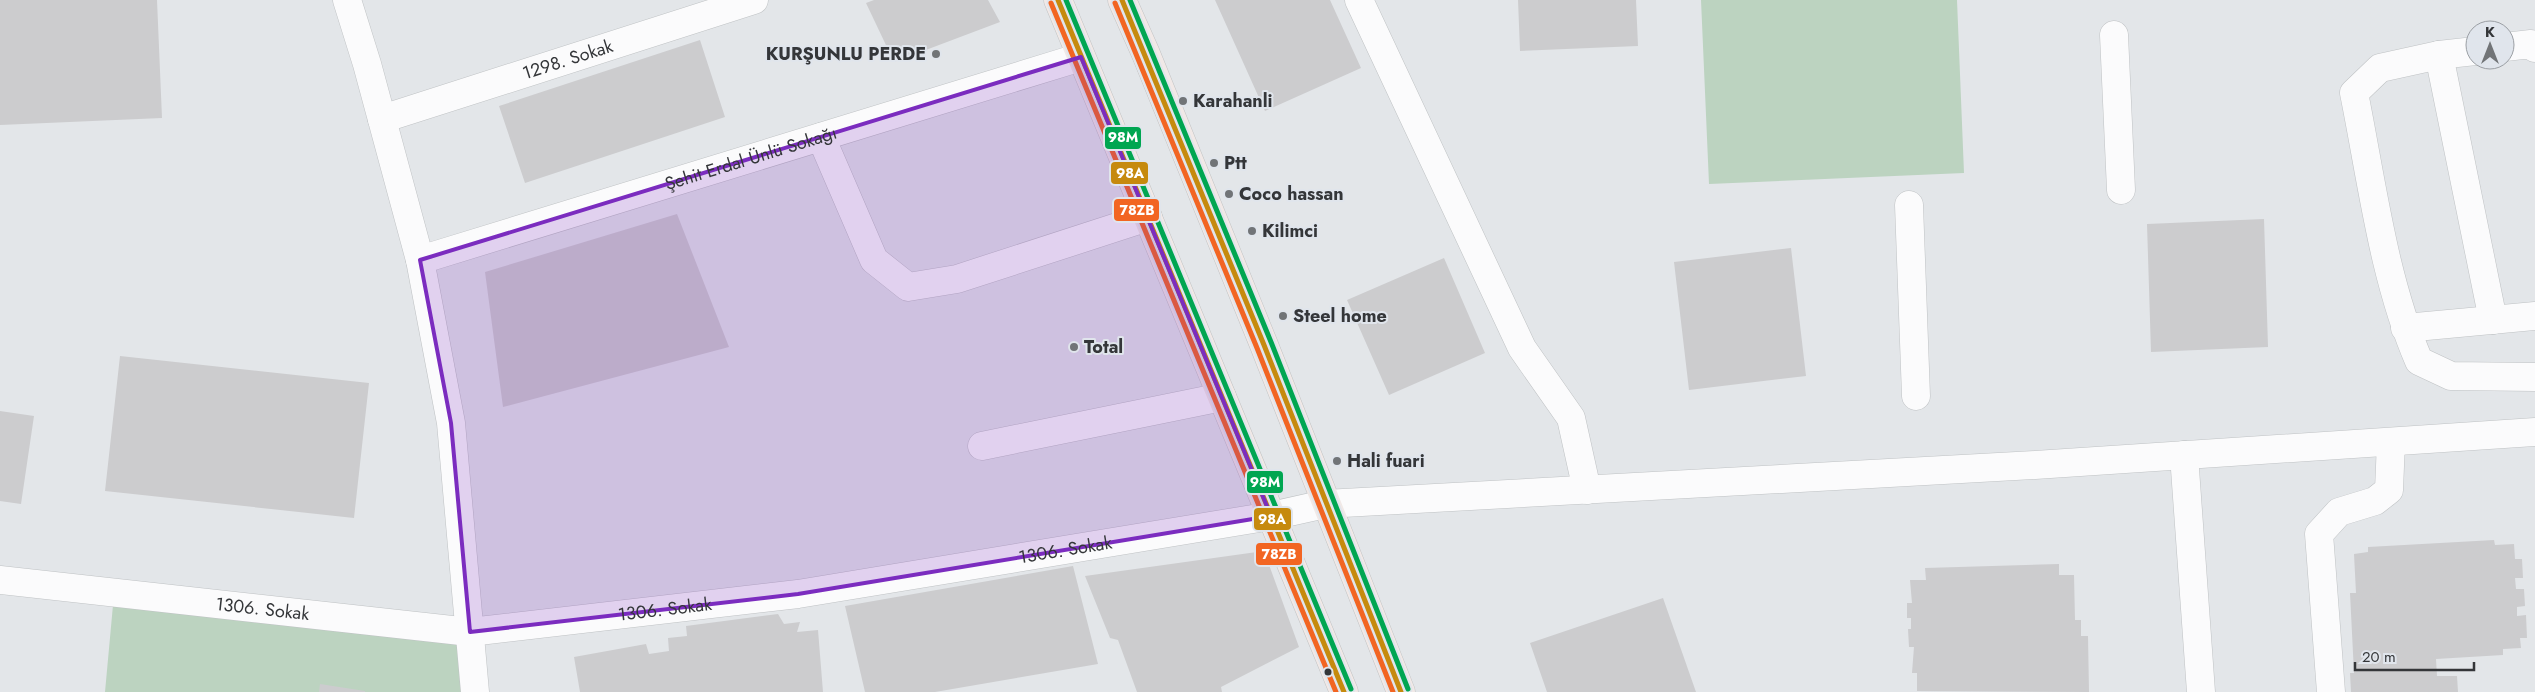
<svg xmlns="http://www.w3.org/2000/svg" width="2535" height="692" viewBox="0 0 2535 692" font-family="Jost,sans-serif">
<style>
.green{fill:#bcd3c0}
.building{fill:#ccccce}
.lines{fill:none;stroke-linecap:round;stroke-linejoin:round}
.minor-casing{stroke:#bfc2c4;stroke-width:29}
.major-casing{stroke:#c1c3c4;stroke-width:29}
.minor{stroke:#fbfbfc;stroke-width:28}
.major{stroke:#f1e9e7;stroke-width:28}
.bus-1-casing{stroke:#e0e5ec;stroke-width:9}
.bus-2-casing{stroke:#e0e5ec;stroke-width:9}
.bus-3-casing{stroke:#e0e5ec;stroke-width:9}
.bus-1{stroke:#c68a0e;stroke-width:5}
.bus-2{stroke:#f26522;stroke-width:5}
.bus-3{stroke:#00a651;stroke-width:5}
.marked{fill:#7b2cbf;fill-opacity:0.2;stroke:#7b2cbf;stroke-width:4;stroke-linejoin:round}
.poi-dot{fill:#717477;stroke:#e0e5ec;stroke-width:2}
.bus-dot{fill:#343639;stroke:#e0e5ec;stroke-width:2}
.labels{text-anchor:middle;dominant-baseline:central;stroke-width:4;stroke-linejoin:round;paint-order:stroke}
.poi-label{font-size:18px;font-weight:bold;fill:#343639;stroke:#e0e5ec;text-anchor:start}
.street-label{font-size:18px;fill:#343639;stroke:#e0e5ec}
.line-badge{stroke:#e0e5ec;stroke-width:2}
.badge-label{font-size:14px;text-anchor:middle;font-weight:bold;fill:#fff}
</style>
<rect width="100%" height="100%" fill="#e3e6e9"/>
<!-- green -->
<path class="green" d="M1701 0H1957L1964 173 1709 184Z
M113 605 466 645V692H105Z"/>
<!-- building -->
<path class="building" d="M0 0H157L162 118 0 125Z
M874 0H988L1000 22 894 62 866 3Z
M1215 0H1330L1361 68 1265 111Z
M1518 0H1636L1638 46 1520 51Z
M700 40 725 117 525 183 499 106Z
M677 214 729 347 503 407 485 272Z
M2264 219 2268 347 2151 352 2147 224Z
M1791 248 1806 376 1689 390 1674 262Z
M1444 258 1485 353 1389 395 1347 300Z
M120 356 369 383 354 518 105 491Z
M0 411 34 416 21 504 0 501Z
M2494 540 2495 545 2514 544 2515 559H2522L2523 578H2515L2516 589H2524L2525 606 2517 607V616L2526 615 2527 638H2520L2521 648 2503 649V655L2436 659 2437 676H2457L2458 692H2351L2350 673H2354L2350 593H2356L2354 554 2368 552V547Z
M1264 551 1299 647 1221 687 1222 692H1137L1118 640 1110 638 1085 576Z
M2059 564V575H2074L2075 620H2081V636H2088L2089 692 1917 691V673H1912L1914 647H1909L1908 629H1911V618H1907V603H1912L1910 580H1926L1925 568Z
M1073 566 1098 664 935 692H865L845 606Z
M1663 598 1696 692H1547L1530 643Z
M778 614 784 624 800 622 797 632 818 630 823 692H580L574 657 646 644 649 654 669 651 668 638 687 636 686 626Z
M320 684 365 691V692H319Z"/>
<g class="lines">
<defs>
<g id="minor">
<path d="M347 0 367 64 420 260 451 423 475 692"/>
<path d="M1359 0 1522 348 1571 418 1587 490"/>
<path d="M2114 35 2121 190"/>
<path d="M2505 47 2531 44 2535 48"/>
<path d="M2475 51 2439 55 2380 68 2354 93C2372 182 2383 277 2419 361L2451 376 2535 377"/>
<path d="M2439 55 2493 320"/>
<path id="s1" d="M382 119 754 0"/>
<path d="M821 137 874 260 908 287 957 279 1148 217"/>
<path d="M1909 205 1916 396"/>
<path id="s2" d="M420 260 1081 57"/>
<path d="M2405 328 2535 316"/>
<path d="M982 446 1222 397"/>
<path d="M2184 455 2201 692"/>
<path id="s3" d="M0 580 470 632 798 594 1271 516 1325 504 2035 465 2535 432"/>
<path d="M2331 692 2319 534 2339 512 2375 501 2389 490 2391 442"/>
</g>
<path id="major" d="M1058 0 1344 692
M1122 0 1146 54 1264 345 1401 692"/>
</defs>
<!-- minor casing -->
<use href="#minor" class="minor-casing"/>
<!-- major casing -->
<use href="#major" class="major-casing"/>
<!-- minor -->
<use href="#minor" class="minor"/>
<!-- major -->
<use href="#major" class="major"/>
<defs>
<path id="bus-1" d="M1058 0 1344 692
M1122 0 1264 345 1401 692"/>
<path id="bus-2" d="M1051 3 1336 692
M1115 3 1257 348 1393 692"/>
<path id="bus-3" d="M1066 0 1351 689
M1130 0 1271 342 1408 689"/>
</defs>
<!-- bus-1 casing -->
<use href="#bus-1" class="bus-1-casing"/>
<!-- bus-2 casing -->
<use href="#bus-2" class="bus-2-casing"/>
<!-- bus-3 casing -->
<use href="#bus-3" class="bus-3-casing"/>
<!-- bus-1 -->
<use href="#bus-1" class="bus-1"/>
<!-- bus-2 -->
<use href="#bus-2" class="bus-2"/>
<!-- bus-3 -->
<use href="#bus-3" class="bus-3"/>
</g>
<!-- marked area -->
<path class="marked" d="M1081 57 1271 516 798 594 470 632 451 423 420 260Z"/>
<!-- markers -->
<g class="poi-dot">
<circle cx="936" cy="54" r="5"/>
<circle cx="1183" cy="101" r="5"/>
<circle cx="1214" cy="163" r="5"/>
<circle cx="1229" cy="194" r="5"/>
<circle cx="1252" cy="231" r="5"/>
<circle cx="1283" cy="316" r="5"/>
<circle cx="1074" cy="347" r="5"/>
<circle cx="1337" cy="461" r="5"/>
</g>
<circle class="bus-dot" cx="1328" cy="672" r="4.5"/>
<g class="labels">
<!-- poi labels -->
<g class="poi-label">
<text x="926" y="54" text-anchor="end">KURŞUNLU PERDE</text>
<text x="1193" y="101">Karahanli</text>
<text x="1224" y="163">Ptt</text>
<text x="1239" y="194">Coco hassan</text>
<text x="1262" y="231">Kilimci</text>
<text x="1293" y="316">Steel home</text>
<text x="1084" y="347">Total</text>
<text x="1347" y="461">Hali fuari</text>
</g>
<!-- street labels -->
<g class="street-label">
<text stroke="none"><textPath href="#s1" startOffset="195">1298. Sokak</textPath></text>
<text stroke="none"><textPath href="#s2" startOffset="346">Şehit Erdal Ünlü Sokağı</textPath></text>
<text stroke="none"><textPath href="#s3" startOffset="1074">1306. Sokak</textPath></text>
<text stroke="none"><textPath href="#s3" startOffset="264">1306. Sokak</textPath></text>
<text stroke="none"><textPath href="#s3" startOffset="669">1306. Sokak</textPath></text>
</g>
</g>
<g class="line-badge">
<rect x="1104" y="126" width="38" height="24" rx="5" fill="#00a651"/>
<rect x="1110" y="161" width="39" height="24" rx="5" fill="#c68a0e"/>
<rect x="1113" y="198" width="47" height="24" rx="5" fill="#f26522"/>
<rect x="1246" y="470" width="38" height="24" rx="5" fill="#00a651"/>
<rect x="1253" y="507" width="39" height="24" rx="5" fill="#c68a0e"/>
<rect x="1255" y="542" width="48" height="24" rx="5" fill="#f26522"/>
</g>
<g class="badge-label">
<text x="1123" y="142">98M</text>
<text x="1130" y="178">98A</text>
<text x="1137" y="215">78ZB</text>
<text x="1265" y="487">98M</text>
<text x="1272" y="524">98A</text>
<text x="1279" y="559">78ZB</text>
</g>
<!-- north arrow -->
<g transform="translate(2490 45)"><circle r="24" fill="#e0e5ec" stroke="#9b9fa4"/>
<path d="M0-4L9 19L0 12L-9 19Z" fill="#717477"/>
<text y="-8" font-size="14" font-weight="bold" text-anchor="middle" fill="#343639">K</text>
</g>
<!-- scale -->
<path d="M2355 662v8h119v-8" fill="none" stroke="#343639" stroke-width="2.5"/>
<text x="2362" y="662" font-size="15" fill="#343639" stroke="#e0e5ec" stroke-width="4" paint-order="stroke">20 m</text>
</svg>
